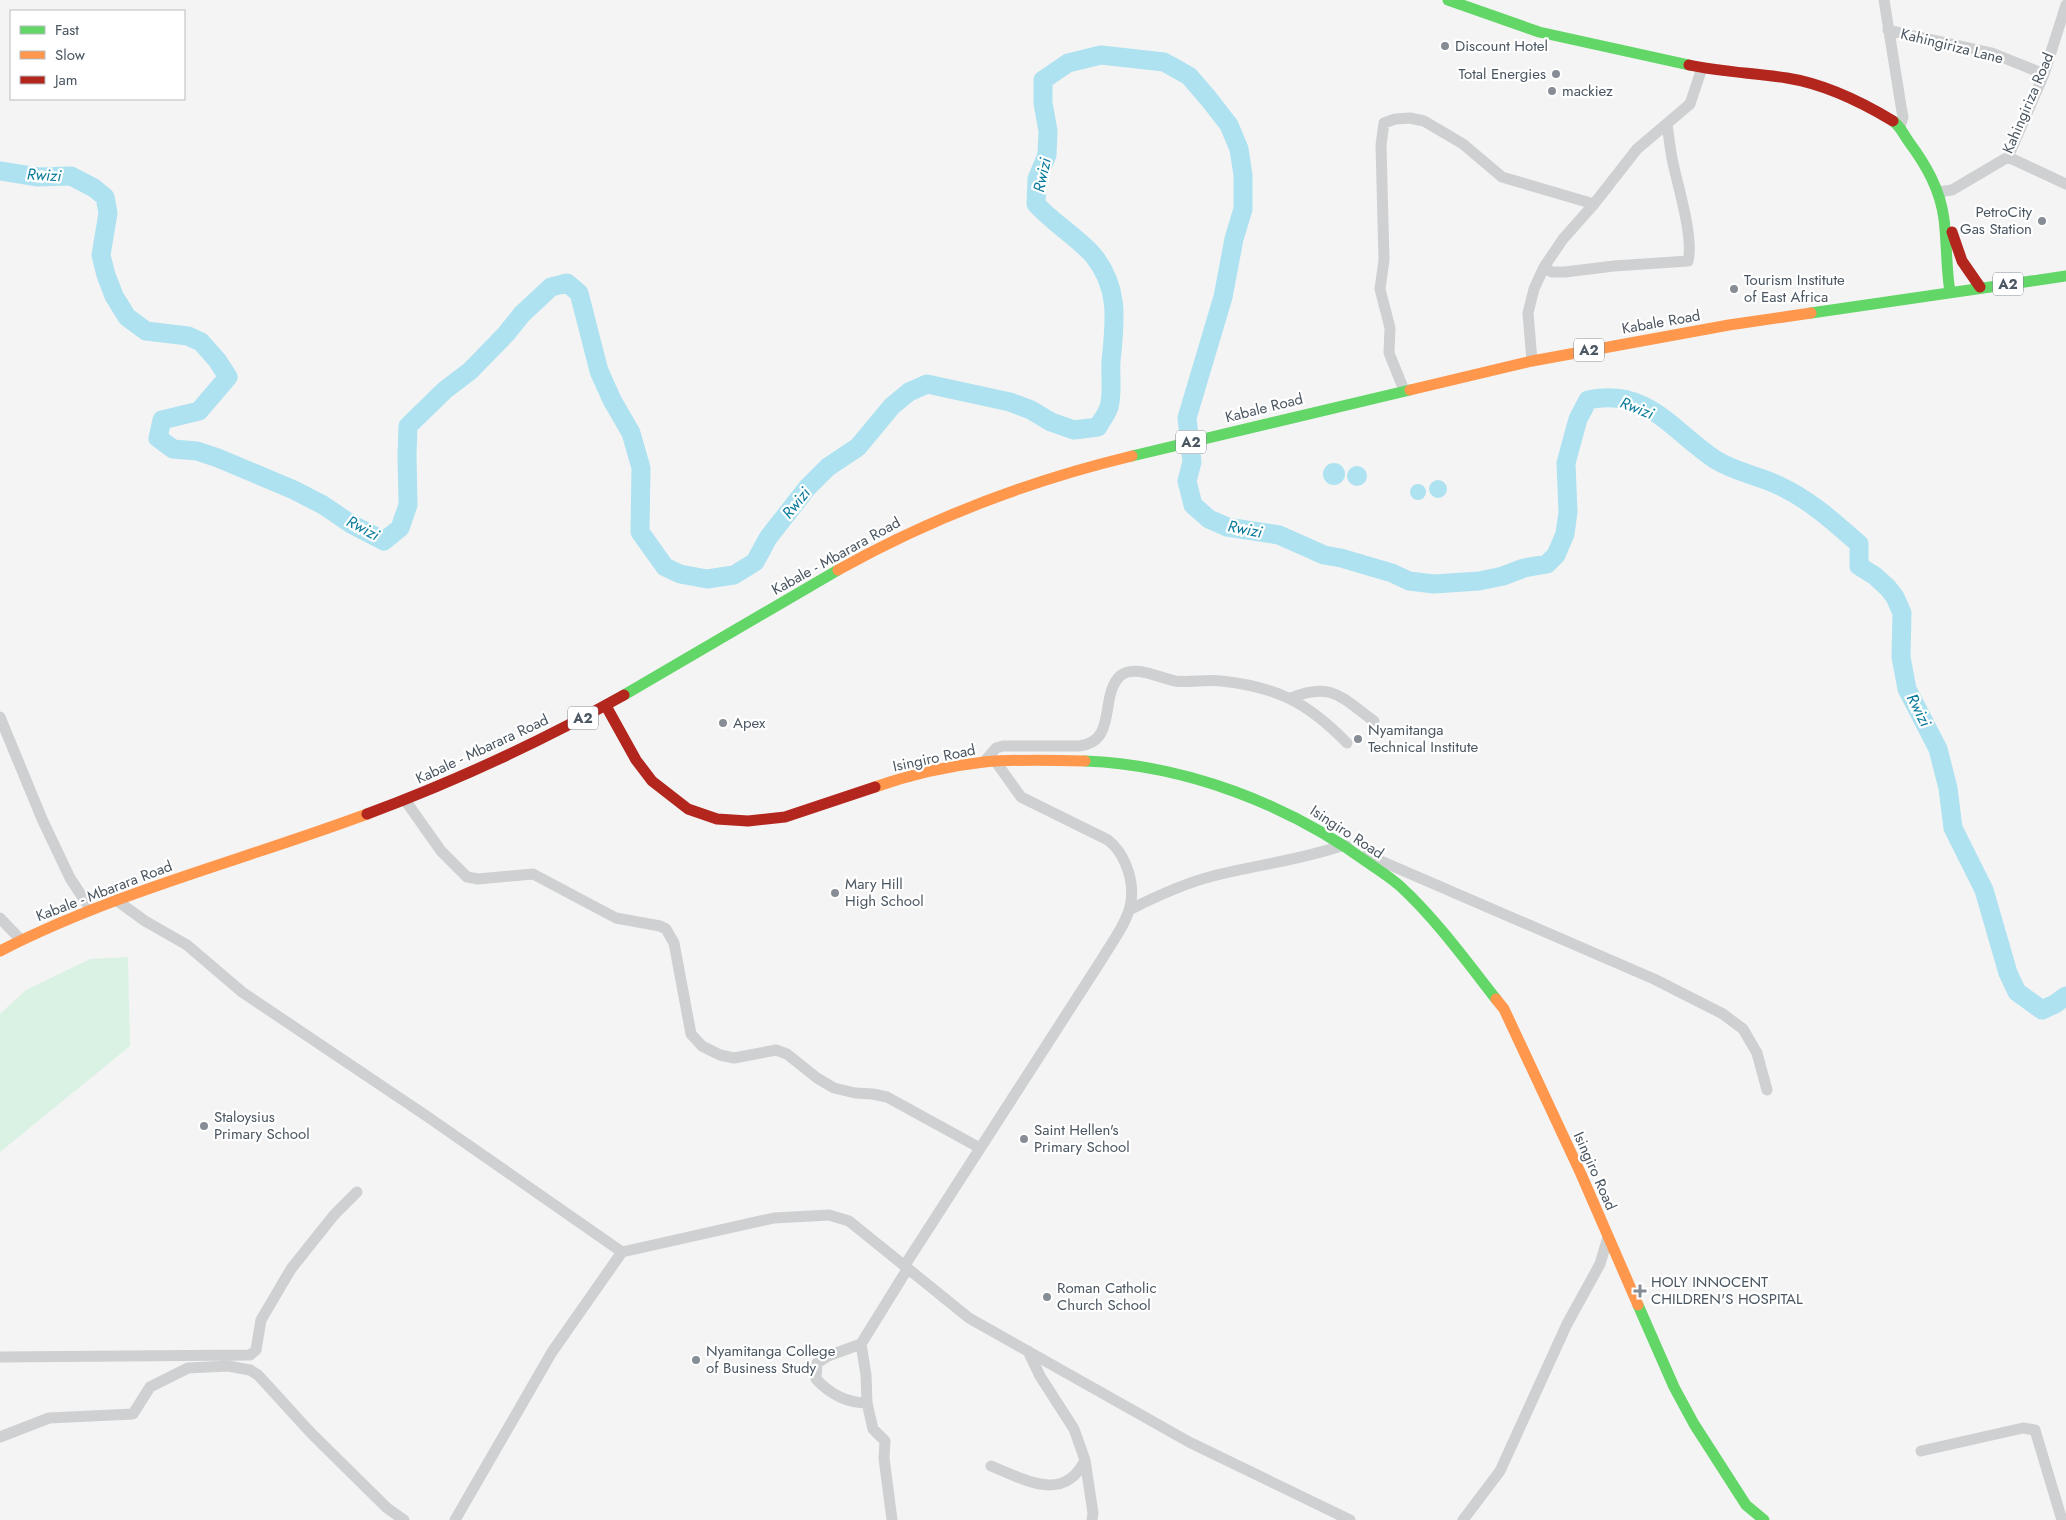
<svg xmlns="http://www.w3.org/2000/svg" width="2066" height="1520" viewBox="0 0 2066 1520" font-family="Jost,sans-serif">
<style>
.green{fill:#d9f2e3}
.water{fill:#aee2f0}
.lines{fill:none;stroke-linecap:round;stroke-linejoin:round}
.river{stroke:#aee2f0;stroke-width:19}
.street{stroke:#ced0d2;stroke-width:11}
.fast{stroke:#63d668;stroke-width:11}
.slow{stroke:#ff974d;stroke-width:11}
.jam{stroke:#b3261e;stroke-width:11}
.poi-dot{fill:#868d94;stroke:#fff;stroke-width:2}
.labels{text-anchor:middle;dominant-baseline:central;stroke-width:4.5;stroke-linejoin:round;paint-order:stroke}
.shield{fill:#fff;stroke:#808990;stroke-width:1}
.shield-label{font-size:14px;font-weight:bold;fill:#4a5661}
.poi-label{font-size:15px;fill:#4a5661;stroke:#fff;text-anchor:start}
.street-label{font-size:15px;fill:#4a5661;stroke:#fff}
.water-label{font-size:16px;font-style:italic;fill:#0c7c9b;stroke:#fff}
</style>
<rect width="100%" height="100%" fill="#f4f4f4"/>
<!-- green -->
<path class="green" d="M128 957 130 1046 0 1152V1014L26 990 90 959Z"/>
<!-- water -->
<path class="water" d="M1323 474a11 11 0 1 1 22 0a11 11 0 1 1-22 0Z
M1347 476a10 10 0 1 1 20 0a10 10 0 1 1-20 0Z
M1429 489a9 9 0 1 1 18 0a9 9 0 1 1-18 0Z
M1410 492a8 8 0 1 1 16 0a8 8 0 1 1-16 0Z"/>
<g class="lines">
<!-- river -->
<path class="river" d="M0 171 38 177 71 176 94 188 105 197 108 213 101 255 106 275 114 296 127 317 146 331 188 336 201 342 217 360 228 377 199 411 162 420 158 438 173 449 197 451 218 458 294 490 323 505 351 524 384 541 400 528 408 505 407 455 408 426 445 390 470 371 506 334 522 314 551 287 567 283 579 293 599 371 612 400 631 433 641 468 640 532 665 567 680 574 707 579 734 575 755 562 768 538 807 488 828 467 858 447 892 406 909 392 927 384 1010 402 1031 410 1051 422 1074 430 1098 427C1101 421 1107 414 1109 407 1113 393 1110 376 1111 361 1115 322 1120 288 1093 255 1076 236 1053 223 1036 204L1037 179 1047 155 1048 131 1043 103V80L1068 63 1101 55 1164 62 1189 76 1208 98 1229 125 1239 149 1243 175V209L1234 239 1223 297 1187 418 1192 462 1187 481 1193 505 1209 519 1227 527 1279 535 1324 555 1341 558 1392 573 1409 581 1434 584 1479 581 1503 576 1524 568 1547 564 1556 555 1565 534 1568 512 1566 463 1578 419 1588 400C1648 387 1673 432 1716 460 1735 472 1760 476 1780 486 1810 500 1834 522 1859 544V566L1875 576 1888 588 1895 597 1902 613 1901 657 1907 689 1938 749 1948 788 1953 828 1984 890 2008 973 2017 992 2042 1010 2055 1004 2066 996"/>
<!-- street -->
<path class="street" d="M1884 0 1901 106 1903 117 1900 126
M1888 30 1992 53 2044 74
M2008 157 2066 184
M1938 192 1952 190 2008 157 2044 74 2066 5
M1544 267 1552 272H1565L1614 266 1688 261C1694 238 1678 187 1673 163 1670 150 1669 137 1667 124
M1532 361 1528 313 1534 289 1544 267 1563 239 1594 204 1637 149 1690 104 1702 68
M1404 390 1389 353 1390 328 1380 289 1384 260 1381 145 1384 123 1395 119 1410 118 1424 121 1463 144 1502 177 1594 204
M1291 698C1332 681 1342 698 1374 721
M0 717 42 819 70 878 91 910
M984 762 996 748 1003 746H1079C1118 742 1099 696 1120 676 1134 664 1160 678 1175 681 1190 683 1206 679 1221 681 1277 687 1307 702 1347 743
M405 800 441 851 467 877 478 879 533 874 616 918 660 926 666 929 674 943 691 1034 702 1046 720 1055 734 1058 776 1050 787 1054 817 1078 834 1088 855 1093 873 1094 887 1097 980 1148
M1367 855 1654 979 1723 1014 1743 1029 1757 1053 1767 1090
M116 900 145 921 187 945 242 992 428 1117 622 1252 774 1218 829 1215 849 1221 969 1318 1189 1442 1350 1520
M1131 909C1157 896 1185 883 1213 876 1256 865 1301 860 1344 845L1348 847
M0 918 21 940
M905 1265 1102 959C1122 926 1142 905 1126 865 1122 855 1117 847 1108 840L1021 797 996 762
M861 1344 866 1375 867 1403
M1028 1351 1040 1376 1074 1429 1085 1460 1093 1513 1092 1520
M0 1357 250 1355 256 1350 261 1320 291 1269 334 1215 357 1192
M0 1437 49 1418 133 1414 150 1387 188 1368 228 1366 250 1370 258 1375 311 1433 387 1508 404 1520
M1921 1451 2023 1428 2035 1430 2062 1520
M991 1466C1024 1479 1064 1504 1085 1460
M455 1520 552 1352 622 1252
M892 1520 884 1458 885 1441 873 1429 867 1403C846 1403 830 1394 816 1379L817 1363 828 1356 861 1344 908 1268
M1463 1520 1500 1471 1567 1324 1600 1264 1608 1237"/>
<!-- fast -->
<path class="fast" d="M1448 0 1539 32 1689 65
M1893 121C1901 127 1903 134 1909 142 1926 165 1940 189 1944 219 1947 243 1946 268 1950 292
M1811 313 2066 276
M1132 456 1410 390
M624 695 838 570
M1085 761C1186 765 1288 804 1370 864 1380 871 1391 878 1400 886 1435 918 1467 962 1496 999
M1638 1305 1674 1387 1694 1424 1746 1505 1764 1520"/>
<!-- slow -->
<path class="slow" d="M1410 390 1532 361 1729 325 1811 313
M838 570C931 518 1028 481 1132 456
M875 787C909 775 948 766 984 762 1017 759 1052 760 1085 761
M0 951C117 891 244 860 367 814
M1496 999 1504 1009 1581 1174 1638 1305"/>
<!-- jam -->
<path class="jam" d="M1689 65C1721 72 1755 73 1787 78 1825 84 1860 101 1893 121
M1952 232 1962 261 1980 287
M606 706 636 760 652 781 688 809 717 819 748 821 785 817 875 787
M367 814C456 781 542 741 624 695"/>
</g>
<!-- markers -->
<g class="poi-dot">
<circle cx="1445" cy="46" r="5"/>
<circle cx="1556" cy="74" r="5"/>
<circle cx="1552" cy="91" r="5"/>
<circle cx="2042" cy="221" r="5"/>
<circle cx="1734" cy="289" r="5"/>
<circle cx="723" cy="723" r="5"/>
<circle cx="1358" cy="739" r="5"/>
<circle cx="835" cy="893" r="5"/>
<circle cx="204" cy="1126" r="5"/>
<circle cx="1024" cy="1139" r="5"/>
<path d="M1637.5 1283.5h5v5h5v5h-5v5h-5v-5h-5v-5h5z"/>
<circle cx="1047" cy="1297" r="5"/>
<circle cx="696" cy="1360" r="5"/>
</g>
<g class="labels">
<!-- shield labels -->
<g class="shield">
<rect x="1993" y="272.5" width="30" height="23" rx="4"/>
<rect x="1574" y="338.5" width="30" height="23" rx="4"/>
<rect x="1176" y="430.5" width="30" height="23" rx="4"/>
<rect x="568" y="706.5" width="30" height="23" rx="4"/>
</g>
<g class="shield-label">
<text x="2008" y="284">A2</text>
<text x="1589" y="350">A2</text>
<text x="1191" y="442">A2</text>
<text x="583" y="718">A2</text>
</g>
<!-- poi labels -->
<g class="poi-label">
<text x="1455" y="46">Discount Hotel</text>
<text x="1546" y="74" text-anchor="end">Total Energies</text>
<text x="1562" y="91">mackiez</text>
<text x="2032" y="212" text-anchor="end">PetroCity<tspan x="2032" dy="17">Gas Station</tspan></text>
<text x="1744" y="280">Tourism Institute<tspan x="1744" dy="17">of East Africa</tspan></text>
<text x="733" y="723">Apex</text>
<text x="1368" y="730">Nyamitanga<tspan x="1368" dy="17">Technical Institute</tspan></text>
<text x="845" y="884">Mary Hill<tspan x="845" dy="17">High School</tspan></text>
<text x="214" y="1117">Staloysius<tspan x="214" dy="17">Primary School</tspan></text>
<text x="1034" y="1130">Saint Hellen's<tspan x="1034" dy="17">Primary School</tspan></text>
<text x="1651" y="1282">HOLY INNOCENT<tspan x="1651" dy="17">CHILDREN'S HOSPITAL</tspan></text>
<text x="1057" y="1288">Roman Catholic<tspan x="1057" dy="17">Church School</tspan></text>
<text x="706" y="1351">Nyamitanga College<tspan x="706" dy="17">of Business Study</tspan></text>
</g>
<!-- street labels -->
<g class="street-label">
<text transform="translate(1952 46) rotate(14)">Kahingiriza Lane</text>
<text transform="translate(2028 103) rotate(-67)">Kahingiriza Road</text>
<text transform="translate(1661 322) rotate(-10)">Kabale Road</text>
<text transform="translate(1264 408) rotate(-14)">Kabale Road</text>
<text transform="translate(836 556) rotate(-29)">Kabale - Mbarara Road</text>
<text transform="translate(482 749) rotate(-25)">Kabale - Mbarara Road</text>
<text transform="translate(934 758) rotate(-12)">Isingiro Road</text>
<text transform="translate(1347 832) rotate(33)">Isingiro Road</text>
<text transform="translate(104 891) rotate(-21)">Kabale - Mbarara Road</text>
<text transform="translate(1595 1171) rotate(66)">Isingiro Road</text>
</g>
<!-- water labels -->
<g class="water-label">
<text transform="translate(44 175) rotate(3)">Rwizi</text>
<text transform="translate(1042 175) rotate(-78)">Rwizi</text>
<text transform="translate(1637 408) rotate(22)">Rwizi</text>
<text transform="translate(796 503) rotate(-51)">Rwizi</text>
<text transform="translate(363 528) rotate(28)">Rwizi</text>
<text transform="translate(1245 529) rotate(11)">Rwizi</text>
<text transform="translate(1919 710) rotate(63)">Rwizi</text>
</g>
</g>
<!-- legend -->
<rect x="10" y="10" width="175" height="90" fill="#ffffff" stroke="#b7bbc0"/>
<rect x="20" y="26" width="25" height="8" fill="#63d668" stroke="#b7bbc0"/>
<text x="55" y="35" font-size="15" fill="#4a5661">Fast</text>
<rect x="20" y="51" width="25" height="8" fill="#ff974d" stroke="#b7bbc0"/>
<text x="55" y="60" font-size="15" fill="#4a5661">Slow</text>
<rect x="20" y="76" width="25" height="8" fill="#b3261e" stroke="#b7bbc0"/>
<text x="55" y="85" font-size="15" fill="#4a5661">Jam</text>
</svg>
